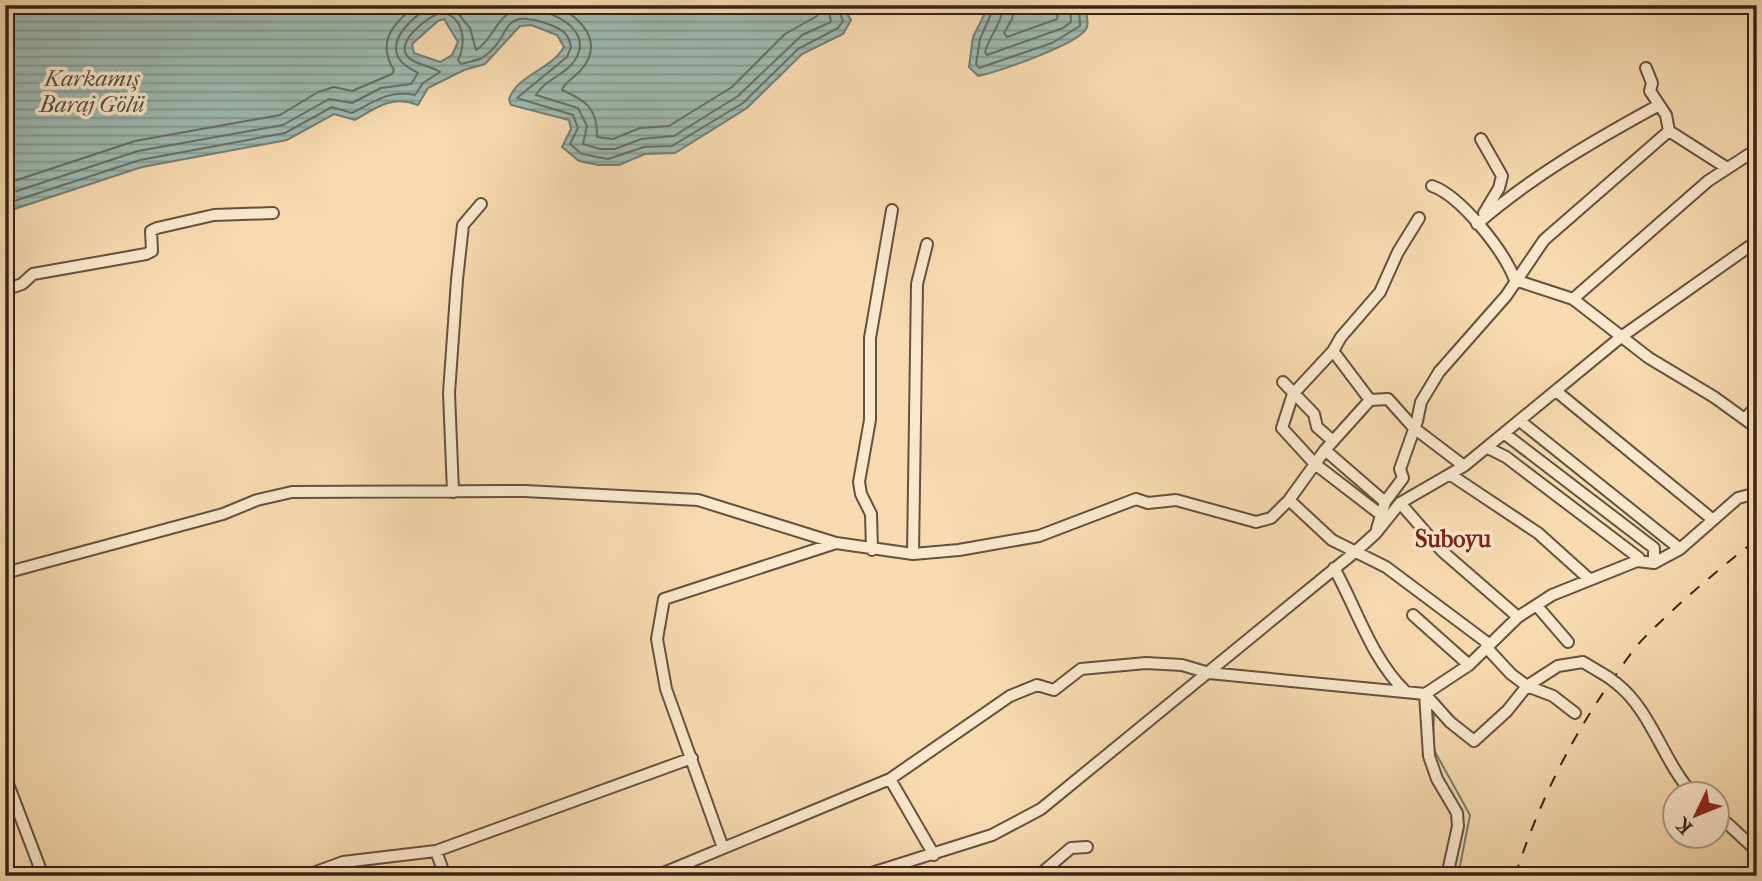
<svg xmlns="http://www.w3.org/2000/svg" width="1762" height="881" viewBox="0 0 1762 881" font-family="'IM FELL French Canon',serif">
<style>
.water{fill:url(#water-rules);stroke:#747e74;stroke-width:2;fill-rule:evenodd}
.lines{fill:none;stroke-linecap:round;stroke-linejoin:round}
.shore{stroke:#696f64;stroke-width:2}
.stream{stroke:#747e74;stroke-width:2}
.minor-casing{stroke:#65523d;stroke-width:14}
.minor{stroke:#fae7cc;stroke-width:10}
.rail{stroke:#342417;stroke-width:2;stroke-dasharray:12 12;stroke-linecap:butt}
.minor-bridge-casing{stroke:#65523d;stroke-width:14;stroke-linecap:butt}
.minor-bridge{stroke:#fae7cc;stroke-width:10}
.labels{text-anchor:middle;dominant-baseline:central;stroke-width:7;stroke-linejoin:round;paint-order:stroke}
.water-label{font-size:23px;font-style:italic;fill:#545146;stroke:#fae7cc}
.quarter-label{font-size:24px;font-weight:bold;fill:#7a1f14;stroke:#fae7cc}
</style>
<defs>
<pattern id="water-rules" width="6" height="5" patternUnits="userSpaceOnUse" patternTransform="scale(1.75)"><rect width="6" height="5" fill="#9ebab2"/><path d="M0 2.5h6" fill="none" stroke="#829790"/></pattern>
</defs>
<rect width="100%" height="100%" fill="#f7dab0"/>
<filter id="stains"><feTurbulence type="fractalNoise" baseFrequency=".00286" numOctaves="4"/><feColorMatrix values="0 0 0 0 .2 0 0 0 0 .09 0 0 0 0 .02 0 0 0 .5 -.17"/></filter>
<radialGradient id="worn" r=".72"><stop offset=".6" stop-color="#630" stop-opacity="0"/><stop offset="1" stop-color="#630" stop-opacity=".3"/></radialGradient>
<!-- water -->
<path class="water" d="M5 5H842L851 20 843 34 802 54 747 108 675 153 645 154 619 165H598L579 161 562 147 571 129 569 120 511 105 509 99C517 75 552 69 564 47L557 35 531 25 520 26 485 64 464 70 428 88 418 105C393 95 377 107 355 120L334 114 287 140 142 167 5 212ZM444 19 458 42 452 55 440 62 414 53 412 44 438 21Z
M989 5H1086C1085 12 1089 21 1087 27 1083 43 995 73 978 76L969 67 973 37Z"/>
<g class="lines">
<!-- shore -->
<path class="shore" d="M451 5 470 28 476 50C492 41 496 18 513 11 536 2 591 24 578 54 571 74 545 78 536 95L578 108 587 126 583 144 600 149H615L641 139 674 136 738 96 802 35 831 22 828 5
M552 5C579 15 606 41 581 70 575 77 565 82 562 90 585 100 598 108 597 137L613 139 640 128 669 126 732 87 785 34 817 16V5
M995 5 980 39 976 64 979 68 1052 43 1080 26 1079 5
M1004 5C1003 21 990 35 985 52L987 55 1063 28 1071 22 1070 5
M1015 5 1012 19 1004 33 1007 37 1057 19 1059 5
M5 184 135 141 280 115 318 92 334 87 352 91 392 74 394 70C376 41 393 24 416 5
M5 195 138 151 283 125 329 99 352 103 381 88 411 84 418 73C412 69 405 67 400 60 385 39 416 14 434 5
M5 204 140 160 285 133 332 107 352 113C375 101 389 90 415 95L423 83 440 72C432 66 417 65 409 58 393 43 427 17 440 13 464 14 467 44 458 60L461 64C467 62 476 61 482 58 515 37 496 5 551 25 563 30 569 34 571 47L567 57 517 98 573 115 578 128 570 144 582 154 608 159 644 147 672 146 743 103 798 49 838 28 843 21 837 5"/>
<!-- stream -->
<path class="stream" d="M1433 741 1434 714
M1434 750 1470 815 1458 876"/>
<defs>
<path id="minor" d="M1646 68 1652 83 1650 91 1666 115 1669 131 1727 168
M1481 139 1502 176 1499 188 1484 213
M1432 186C1461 196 1504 251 1515 280L1573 299 1649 358 1714 397 1757 428
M1477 224C1532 176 1595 140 1659 105
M5 290 22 284 33 274 146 254 152 251 151 231 157 228 214 215 273 213
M1573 299 1708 181 1751 153
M1333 351 1370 400
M1283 382 1314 414 1317 427 1333 441
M1556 391 1712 519
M1745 419 1757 405
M1520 421 1680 549
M1505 434 1654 548V563
M1488 448 1506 457 1639 558 1637 561
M1325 450 1385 502
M1451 475 1538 533 1588 578
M453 492 449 393 457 280 463 225 481 204
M1289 500 1332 540 1386 567 1489 644
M1400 503 1442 551 1518 617
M1380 514 1315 464 1282 428 1293 394 1333 351 1341 337 1380 292 1398 252 1419 218
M1377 529 1385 502 1403 478 1400 469 1417 421 1421 402 1439 372 1506 296 1544 240 1669 131
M872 550 871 514 861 494 859 482 870 420V338L892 210
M913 554 917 284 927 244
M1334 568C1357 609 1371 658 1405 691
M5 573 223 514 257 500 292 492 525 491 698 500 836 543 913 554 959 550 1039 536 1136 499 1148 503 1176 500 1256 522 1271 518 1289 500 1325 450 1370 400 1388 399 1414 428 1464 466
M1537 606 1568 642
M1413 615 1469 665
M1486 647 1511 674 1527 686 1553 696 1575 713
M1616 683C1652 711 1663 762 1693 794
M1425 694 1450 722 1474 741 1507 711 1527 686 1558 666 1583 662 1608 677
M1425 694 1429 756 1437 779 1457 813 1458 826 1447 876
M5 776 43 876
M890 779 934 855
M1716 813 1757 851
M723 848 666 689 657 639 664 599 836 543
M436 851 445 876
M305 876 343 862 436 851 692 758
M656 876 890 779 1010 696 1037 685 1054 690 1081 669 1146 663 1182 665 1209 673 1425 694 1469 665 1518 617 1552 595 1637 561 1654 563 1680 549 1738 498 1757 493
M862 876 992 835 1041 809 1355 552 1376 533 1400 503 1464 466 1621 337 1757 241
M1038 876 1071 848 1087 847"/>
</defs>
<!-- minor casing -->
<use href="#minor" class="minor-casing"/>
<!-- minor -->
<use href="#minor" class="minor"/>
<!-- rail -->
<path class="rail" d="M1515 876C1538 805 1569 741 1612 680 1623 665 1634 647 1648 634 1682 600 1719 569 1757 539"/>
<defs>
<path id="minor-bridge" d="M1608 677 1616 683"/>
</defs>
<!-- minor-bridge casing -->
<use href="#minor-bridge" class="minor-bridge-casing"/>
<!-- minor-bridge -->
<use href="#minor-bridge" class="minor-bridge"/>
</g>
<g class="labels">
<!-- water labels -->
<g class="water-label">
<text x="92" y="78">Karkamış<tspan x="92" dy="26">Baraj Gölü</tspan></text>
</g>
<!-- quarter labels -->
<g class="quarter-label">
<text x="1453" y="539">Suboyu</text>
</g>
</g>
<!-- margin -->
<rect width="1762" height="881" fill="none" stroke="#f7dab0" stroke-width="28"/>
<rect x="7" y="7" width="1748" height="867" fill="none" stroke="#342417" stroke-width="3.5"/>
<rect x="14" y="14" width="1734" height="853" fill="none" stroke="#342417" stroke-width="2"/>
<!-- north arrow -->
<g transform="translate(1696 815) rotate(227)"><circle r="33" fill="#fae7cc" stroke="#ab9984" stroke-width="2"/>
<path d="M0-5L12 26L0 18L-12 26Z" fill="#8f2418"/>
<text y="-10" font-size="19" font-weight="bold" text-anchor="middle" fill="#342417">K</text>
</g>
<rect width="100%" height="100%" filter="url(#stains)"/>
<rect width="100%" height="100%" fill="url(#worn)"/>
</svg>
